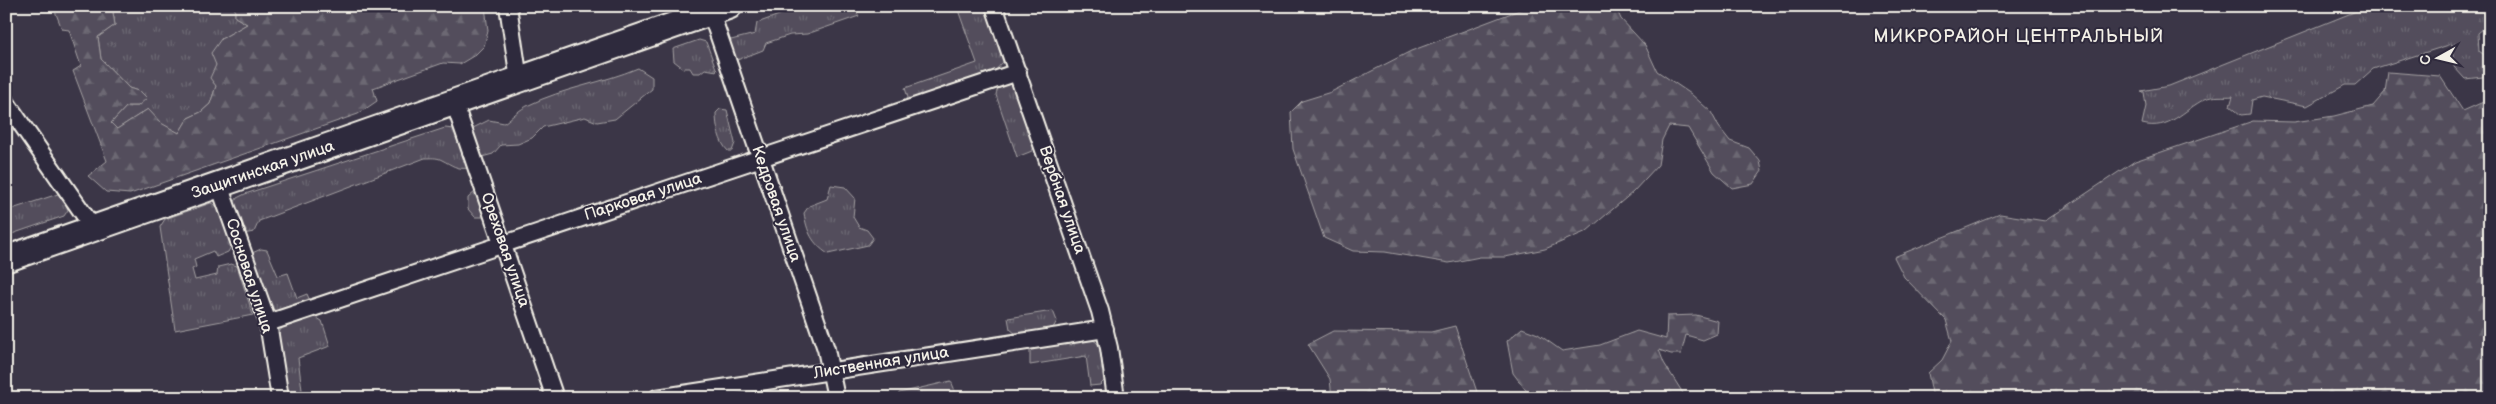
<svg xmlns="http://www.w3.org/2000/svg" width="2496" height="404" viewBox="0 0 2496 404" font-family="'Balsamiq Sans',sans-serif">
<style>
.grass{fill:url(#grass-tufts);stroke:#a4a0a2}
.forest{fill:url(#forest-firs);stroke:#a4a0a2}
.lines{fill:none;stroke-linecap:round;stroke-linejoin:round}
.minor-casing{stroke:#f4f1e8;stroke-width:20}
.primary-casing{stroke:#f4f1e8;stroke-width:29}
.minor{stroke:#2f2a3d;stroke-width:16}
.primary{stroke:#2f2a3d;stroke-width:25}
.labels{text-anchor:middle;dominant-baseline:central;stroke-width:4;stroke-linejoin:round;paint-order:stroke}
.street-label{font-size:16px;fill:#f4f1e8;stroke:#2f2a3d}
.neighbourhood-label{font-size:18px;letter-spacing:1px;fill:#f4f1e8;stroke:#2f2a3d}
</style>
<defs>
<pattern id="grass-tufts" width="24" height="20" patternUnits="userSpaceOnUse" patternTransform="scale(1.25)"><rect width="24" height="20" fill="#534e5c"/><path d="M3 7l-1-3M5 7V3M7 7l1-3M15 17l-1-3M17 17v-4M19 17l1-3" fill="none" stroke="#6c6873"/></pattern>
<pattern id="forest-firs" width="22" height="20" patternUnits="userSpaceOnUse" patternTransform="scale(1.25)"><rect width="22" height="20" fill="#534e5c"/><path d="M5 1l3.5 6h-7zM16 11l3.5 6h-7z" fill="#6c6873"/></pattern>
</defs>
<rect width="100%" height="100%" fill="#3b3647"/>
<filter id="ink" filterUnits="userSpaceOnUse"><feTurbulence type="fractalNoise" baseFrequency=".02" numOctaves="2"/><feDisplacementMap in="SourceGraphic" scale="10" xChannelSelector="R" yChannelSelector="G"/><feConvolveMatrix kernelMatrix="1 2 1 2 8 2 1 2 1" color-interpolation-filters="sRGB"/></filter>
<g filter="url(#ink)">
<!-- grass -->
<path class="grass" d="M112 6H235V17L247 24 221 39 216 65V86L210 104 201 112 188 118 179 133 160 123 148 109 117 129 111 123 127 106H138L141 92 129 88 101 59 98 37 115 25Z
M804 6H852L859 16 807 34 790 35 766 43 763 50 732 62 723 36 731 40 755 34 757 23Z
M949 6H985L1003 62 993 73 909 101 905 88 977 63 958 10 949 12Z
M2369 6H2445L2446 11 2482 6 2490 18V23L2478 33 2479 51 2490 59 2483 77 2465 79 2454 67 2452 44 2373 69 2355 85H2345L2307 106 2262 97 2252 100 2250 114 2241 115 2230 106 2233 96C2225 97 2213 95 2205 99 2183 110 2170 131 2142 124L2146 106 2144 92 2141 91 2169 86Z
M699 40 706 42 717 71 705 69 700 73H693L690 68H683L674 61 673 49Z
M638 68 652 77V89L615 119 597 122 585 117 543 127 532 138 518 144 501 145 493 154 482 157 471 129 489 120 504 123C512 117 520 109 529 105 563 88 603 83 638 68Z
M1009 83 1014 85 1035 145 1032 151 1017 157 996 95C997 87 1001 85 1009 83Z
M720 109 727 110 735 143 732 151H728C719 142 716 126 716 113Z
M445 128 454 129 469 168C457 170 452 165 442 160 437 157 430 158 425 158L259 221 254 232 243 234 233 205 237 198 245 194Z
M831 185 845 187 855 198 853 217 859 227 867 230 873 238 868 245 828 254C812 243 807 232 804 213L809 206 827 199Z
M476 191 486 217H475L468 209V198Z
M58 194 65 200 68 210 64 216 6 236V211Z
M211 203 217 206 232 245 228 252 216 257 213 251 194 259 196 267 192 269 195 280 217 275 218 267 231 264 237 266 253 315 175 330 160 227 165 219Z
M261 249 267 250 278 276 288 273 297 298 307 294 310 301 278 311 271 309 250 254Z
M1053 311 1057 321 1053 328 1016 334 1010 329 1008 318Z
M314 316 322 321 330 346 298 358 303 398H285L277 334 285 325Z
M1089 339C1105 341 1104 366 1106 379L1100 385 1090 386 1086 356 1030 365V348Z
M951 381 958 398H897L899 393Z"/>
<!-- forest -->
<path class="forest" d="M53 6H112L115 25 98 37 101 59 129 88 141 92 147 98 138 106H127L111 123 117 129 148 109 161 123 179 133 188 118 201 112 210 104 216 86 210 78 216 65 211 53 221 39 247 24 235 17V6H485L488 31 484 46 475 55 460 64 443 63 373 88 377 101 358 114 130 194 106 192 88 176 107 161 73 71 81 66 69 30 62 29Z
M1530 6H1615L1621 19 1645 45 1657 71 1691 94 1711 112 1719 127 1730 141 1749 148 1760 161 1762 171 1753 184 1732 188 1714 172 1688 128 1669 126 1662 140 1658 165 1633 192 1587 231 1545 249 1505 257H1480L1449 263 1385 252 1353 251 1324 238 1293 149 1291 112 1302 101 1331 92 1411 51Z
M2388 72 2440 76 2463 111 2490 99V398H1933L1928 373 1942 360 1952 341 1946 320 1904 277 1894 257 2000 214 2045 221 2135 161 2253 121 2294 122 2334 116 2373 106 2385 92Z
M1696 315 1718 321 1717 334 1703 340 1686 335 1681 354H1671L1659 350 1664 363 1686 398H1544L1528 393 1513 373 1507 341 1522 328 1538 334 1562 351 1600 345 1637 331 1666 339 1667 316Z
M1455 326 1479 398H1332L1330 379 1308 344 1333 331 1431 332Z"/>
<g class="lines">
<defs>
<path id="minor" d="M508 6 519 80
M994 6 1100 311 1109 348 1116 398
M711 13 826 349 836 398
M6 102 94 229
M454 102 555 398
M219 185 268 323 280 398
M268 323 1018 72
M657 398 1105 329"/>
<path id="primary" d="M6 259 729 6"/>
</defs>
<!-- minor casing -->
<use href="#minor" class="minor-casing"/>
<!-- primary casing -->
<use href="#primary" class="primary-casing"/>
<!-- minor -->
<use href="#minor" class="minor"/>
<!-- primary -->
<use href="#primary" class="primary"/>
</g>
</g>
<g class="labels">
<!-- street labels -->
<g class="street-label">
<text transform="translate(263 170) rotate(-19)">Защитинская улица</text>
<text transform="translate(643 197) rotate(-18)">Парковая улица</text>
<text transform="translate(1062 200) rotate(71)">Вербная улица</text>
<text transform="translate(776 204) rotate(71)">Кедровая улица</text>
<text transform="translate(505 250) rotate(71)">Ореховая улица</text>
<text transform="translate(249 276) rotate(72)">Сосновая улица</text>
<text transform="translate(881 363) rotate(-9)">Лиственная улица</text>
</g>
<!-- neighbourhood labels -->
<g class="neighbourhood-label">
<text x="2019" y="36">МИКРОРАЙОН ЦЕНТРАЛЬНЫЙ</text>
</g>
</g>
<!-- margin -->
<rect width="2496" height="404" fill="none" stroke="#2f2a3d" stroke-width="25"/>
<rect x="12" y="12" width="2471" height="379" fill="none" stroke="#f4f1e8" stroke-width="2" filter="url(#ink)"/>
<!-- north arrow -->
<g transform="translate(2438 58) rotate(262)" stroke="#2f2a3d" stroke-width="4" paint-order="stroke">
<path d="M0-4L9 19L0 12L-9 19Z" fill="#f4f1e8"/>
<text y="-8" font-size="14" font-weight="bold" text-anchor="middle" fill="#f4f1e8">С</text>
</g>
</svg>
